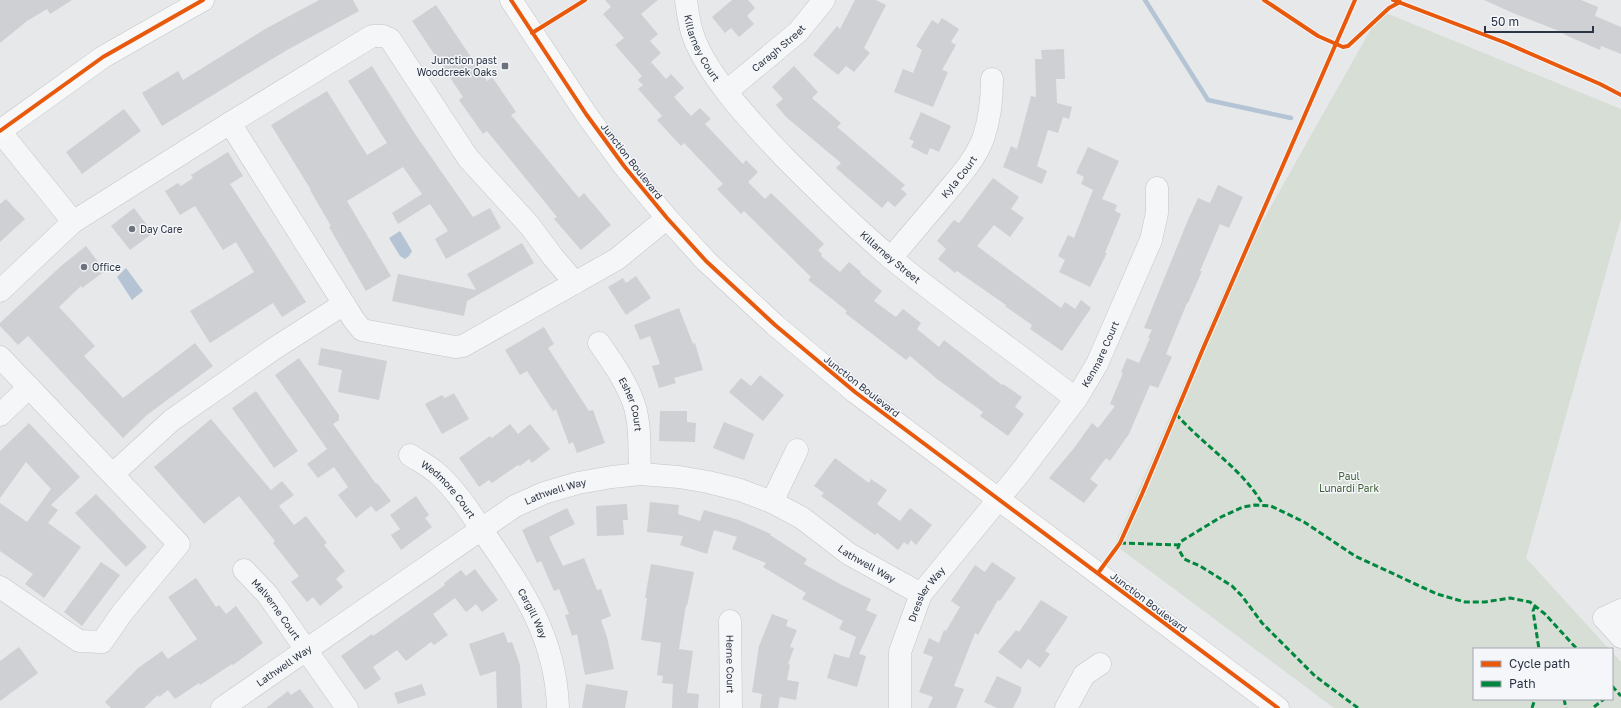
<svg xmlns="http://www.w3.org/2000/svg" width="1621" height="708" viewBox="0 0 1621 708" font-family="'Golos Text',sans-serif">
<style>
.green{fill:#d6ded6}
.water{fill:#b4c4d5}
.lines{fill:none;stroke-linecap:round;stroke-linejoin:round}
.stream{stroke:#b4c4d5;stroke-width:4.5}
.building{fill:#ced0d3}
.minor-casing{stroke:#c4c6c8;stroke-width:23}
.major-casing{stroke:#c2c5c8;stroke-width:23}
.minor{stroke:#f5f6f7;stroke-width:22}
.major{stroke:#f8f8f8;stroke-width:22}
.quiet{stroke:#00873e;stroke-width:3;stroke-dasharray:6 3;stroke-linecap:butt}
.cycleway-casing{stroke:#f4f6f9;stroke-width:6}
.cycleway{stroke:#e8590c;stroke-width:4}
.poi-dot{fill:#6c737f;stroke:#f4f6f9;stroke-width:1.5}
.labels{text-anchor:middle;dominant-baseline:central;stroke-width:3;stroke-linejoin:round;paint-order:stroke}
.street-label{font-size:10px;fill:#2b3445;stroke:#f4f6f9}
.poi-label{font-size:10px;fill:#2b3445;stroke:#f4f6f9;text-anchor:start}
.park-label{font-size:10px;fill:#3f6138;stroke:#f4f6f9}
</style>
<rect width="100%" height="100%" fill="#e6e8ea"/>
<!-- green -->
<path class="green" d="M1381 11 1621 109V219L1526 558 1609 649H1474V699H1612V652L1621 662V708H1334L1115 545 1226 286Z"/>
<!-- water -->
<path class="water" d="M400 231 412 251 409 256 405 259 400 256 389 238Z
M126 268 143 291 132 300 117 277Z"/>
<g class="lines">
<!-- stream -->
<path class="stream" d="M1145 0 1208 100 1291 118"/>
</g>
<!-- building -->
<path class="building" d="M0 0H72L50 14 47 9 27 21 0 43Z
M319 0H353L359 11 287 50 162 126 142 93 178 71 183 80 267 28Z
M605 0H658L641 14 658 34 650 41 661 53 651 62 666 79 671 74 684 88 674 97 691 116 700 108 711 119 705 124 743 164 746 160 758 172 748 182 765 199 771 193 824 244 818 250 822 254 821 256 840 272 849 262 861 272 860 273 882 291 874 301 896 317 903 309 921 323 917 329 939 347 944 340 1002 385 1003 384 1022 397 1015 407 1024 414 1008 436 980 416 983 412 937 379 910 356 906 360 845 313 847 311 808 280 811 277 744 211 741 214 717 189 723 184 684 143 681 146 657 120 662 116 638 89 643 85 638 80 642 76 615 45 624 38 603 14 611 7Z
M732 0H748L755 8 747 16 754 24 739 37 731 28 725 33 712 17Z
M855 0H876L886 5 864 48 870 53 854 72 846 66 838 75 813 55 837 26 840 29Z
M1484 0H1581L1598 7 1595 16 1621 27V54L1601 46 1600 50 1563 34 1564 33 1513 13Z
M436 5 487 81 492 77 516 112 511 115 579 198 584 193 611 225 581 250 554 219 557 217 487 131 483 134 459 100 463 97 412 21Z
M942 18 959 29 951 42 956 45 942 70 948 72 933 107 894 92 903 69 913 73 922 50 916 46 932 20 938 24Z
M1064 49 1065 79H1056L1057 103 1072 107 1069 119 1063 117 1058 133 1048 130 1037 166 1047 171 1042 184 1003 167 1011 146 1017 149 1031 96 1036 97 1035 59H1042L1041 50Z
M372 66 415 134 473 217 490 208 501 228 446 259 435 239 448 231 430 204 398 224 392 213 422 194 403 167 347 201 391 276 366 291 329 227 331 226 310 190H311L271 125 327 91 367 155 387 143 348 81Z
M794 66 818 92 812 98 841 123 837 127 905 185 901 189 907 194 895 207 888 201 882 208 836 168 841 163 786 117 776 105 783 99 772 87Z
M124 109 141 131 82 174 66 152Z
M921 112 951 126 939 152 930 148 927 155 911 147 914 141 909 139Z
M1088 147 1119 161 1102 199 1117 205 1115 211 1121 214 1105 253H1107L1090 287 1059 272 1065 260 1058 256 1068 235 1074 238 1093 190 1081 184 1084 177 1076 173Z
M228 152 243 176 230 184 306 302 282 317 273 303 210 343 190 311 254 272 236 242 223 250 195 206 180 215 165 191 178 183 181 186 193 178 191 175Z
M993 178 1019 197 1011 209 1024 218 1010 237 994 225 977 246 1061 308 1065 302 1075 309 1081 300 1091 308 1062 351 1030 329 1032 325 1005 306 1006 305 957 271 955 273 938 259 946 249 937 241 954 220 959 223Z
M1218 185 1243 197 1229 228 1220 224 1200 271H1202L1188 303H1187L1166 354 1172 357 1158 388 1150 385 1129 434 1110 461 1106 458 1090 479 1098 485 1084 503 1049 478 1074 448 1092 423 1098 428 1115 406 1110 404 1123 373 1121 372 1127 358 1139 363 1150 338H1148L1152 330 1144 328 1188 220 1198 198 1210 203Z
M6 199 25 219 0 242V204Z
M134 208 153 233 130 250 111 226Z
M522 243 534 263 467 301 464 316 392 301 398 274 476 290 467 274Z
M86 246 105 271 82 288 81 286 59 307 95 346 84 356 123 398 195 343 213 366 147 415 123 438 28 336 18 345 0 326V323L61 266Z
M636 276 651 298 626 315 608 287 623 278 626 283Z
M679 308 693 344 695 343 703 370 674 378 676 383 659 388 652 366 660 364 650 336 640 340 634 325Z
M544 327 554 344 548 348 589 411 593 410 605 443 577 453 573 442 569 444 556 409 553 411 527 371 520 375 505 350Z
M321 348 387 361 379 400 338 392 342 370 318 365Z
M299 358 339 415V420L333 424 376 484 377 483 391 501 376 512 371 506 356 518 338 495 348 487 334 467 318 478 307 464 327 449 275 375Z
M760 375 784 395 763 421 729 392 741 378 751 386Z
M256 391 298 451 274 468 232 408Z
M454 393 469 419 442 434 425 404 442 395 445 398Z
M660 411H687V422L696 423 695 442 659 441Z
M211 419 271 490 282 481 294 495 279 506 294 525 306 516 327 543 324 545 345 571 336 579 343 587 320 606 313 597 307 602 291 582 299 576 273 543 275 541 239 496 204 524 154 467Z
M724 422 754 434 744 460 713 448Z
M29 423 80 477 51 505 58 510 48 523 81 547 44 598 25 584 33 574 0 551V503L27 522 51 489 26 462 0 498V451Z
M510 424 518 434 530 424 550 449 532 463 529 459 520 466 518 465 492 483 489 480 479 487 459 458 490 436 492 438Z
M835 458 869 483 871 479 887 490 877 504 900 521 910 508 932 525 916 545 911 540 908 545 904 542 898 550 877 533 875 535 821 496 824 493 814 486Z
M96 494 147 547 126 567 75 513Z
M416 496 429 515 425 518 432 527 401 550 391 535 400 529 390 515Z
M650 502 679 505 678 514 700 521 704 510 739 520 771 534 770 535 807 559 804 564 842 585 871 599 866 610 877 615 859 654 866 656 857 687 827 678 834 654 849 658 856 637 839 629 843 621 802 599 806 593 763 567 766 563 732 549 737 537 714 530 707 554 680 545 683 536 647 532Z
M627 504 628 520H623L624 535 597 536 596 506Z
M567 508 575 524 549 537 563 566 584 558 597 590 601 589 611 616 601 620 607 637 614 669 585 675 577 634 572 636 565 615 569 614 559 589 554 591 541 561 537 563 522 530Z
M101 562 120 575 82 626 64 612Z
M992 562 1016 578 1000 601 998 600 978 635 975 633 954 686 964 689 956 708H928L933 697 919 692 933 657 923 653 929 638 939 643 944 630 946 631 960 607 951 601 975 565 985 572Z
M651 564 694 572 687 606 686 605 679 649 693 651 687 693 699 694 698 708H672L673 684 662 683 663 676 657 675 661 643 641 640 647 598H645Z
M475 569 498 600 482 612 476 604 466 612 455 598 433 614 448 635 434 645 431 642 406 661 397 650 373 667 381 679 365 690 341 656 372 634 373 636 445 585 444 583 461 570 466 576Z
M196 578 216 607 219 605 226 614 236 606 263 643 233 665 232 664 200 685 199 683 175 699 168 690 159 697 158 695 144 708H111L105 702 138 668 162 651 168 659 197 639 168 597Z
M1041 600 1068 617 1045 651 1050 654 1040 668 1028 659 1021 669 998 652 1016 630 1019 632Z
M772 614 788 620 786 626 797 630 790 647 794 648 788 664 790 665 787 680 799 682 796 700 780 697 778 708H760L762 694 752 692 759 646Z
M504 632 508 643 512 642 520 665 522 708H497L496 671 480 676 469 644Z
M19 647 38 673 0 701V661Z
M997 676 1021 687V692L1013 708H997L984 702Z
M422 684 426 695 398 704 394 693Z
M586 684 628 691 625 708H582Z
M300 689 314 708H266L288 691 291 695Z"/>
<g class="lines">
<defs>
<g id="minor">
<path id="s1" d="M686 0C688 13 689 26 694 38 709 78 754 125 783 156 818 191 853 226 891 258 950 307 1015 351 1076 399"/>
<path id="s2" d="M727 91 798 32 824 0"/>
<path d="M230 123 354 320 362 330 455 347 463 346 617 259 667 218"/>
<path d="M0 131C24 162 49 191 73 222"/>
<path id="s3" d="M891 258C908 238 924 219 941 199 956 180 974 162 983 139 990 119 992 100 992 79"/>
<path d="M0 291 73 222 230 123 372 36H383L390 39 468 158 530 226 553 257 575 283"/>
<path id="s4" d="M599 343C612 362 626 381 634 404 641 425 639 452 640 474"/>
<path d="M0 357 179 544 122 613 102 642 79 641 0 587"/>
<path d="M0 415 29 387"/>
<path id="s5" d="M410 455C419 461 429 466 438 474 457 491 472 515 486 536 524 591 556 639 558 708"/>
<path d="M113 474 172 420 275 348 344 304"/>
<path d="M772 502 797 450"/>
<path id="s6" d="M244 570 267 594 347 708"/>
<path d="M1621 610 1604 618 1621 637"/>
<path id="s7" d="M730 621 731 708"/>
<path id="s8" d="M222 708 515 506 544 493 578 483 612 477 640 474 679 477 708 482 740 490 772 502 802 518 849 554 921 594"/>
<path id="s9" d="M900 708V652L921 594 1019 474 1076 399 1097 364 1151 240 1157 213V188"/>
<path d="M1066 708 1084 675 1100 664"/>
</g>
<path id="major" d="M511 0 586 114 624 166 667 218 706 261 775 325 855 392 1278 708
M0 131 103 57 203 0"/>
</defs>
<!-- minor casing -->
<use href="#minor" class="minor-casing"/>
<!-- major casing -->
<use href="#major" class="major-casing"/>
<!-- minor -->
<use href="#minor" class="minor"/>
<!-- major -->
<use href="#major" class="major"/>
<!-- quiet -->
<path class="quiet" d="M1176 414C1203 445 1244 470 1263 505
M1120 543 1179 545
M1535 606 1533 611 1539 649
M1612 686 1621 696
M1564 699 1566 708
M1594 707 1604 699
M1358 708 1315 676 1262 623 1242 596 1232 586 1200 566 1184 559 1178 548 1180 542 1221 517 1243 507 1255 505 1271 506 1304 522 1355 556 1437 594 1465 602H1485L1510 598 1530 602 1545 614 1577 649
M1532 708 1535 699"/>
<defs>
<path id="cycleway" d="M511 0 586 114 624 166 667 218 706 261 775 325 855 392 1278 708
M1264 0 1318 36 1343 47 1348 46 1389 8 1400 2
M1393 0 1506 43 1600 84 1621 95
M532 33 585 0
M0 131 103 57 203 0
M1098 573 1120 543 1142 494 1202 351 1355 0"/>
</defs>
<!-- cycleway casing -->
<use href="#cycleway" class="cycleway-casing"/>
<!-- cycleway -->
<use href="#cycleway" class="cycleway"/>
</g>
<!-- markers -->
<g class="poi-dot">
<rect x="501" y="62" width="8" height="8" rx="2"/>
<circle cx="132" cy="229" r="4"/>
<circle cx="84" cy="267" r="4"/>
</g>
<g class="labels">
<!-- street labels -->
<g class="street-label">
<text stroke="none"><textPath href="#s1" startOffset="51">Killarney Court</textPath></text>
<text stroke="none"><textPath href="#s2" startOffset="67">Caragh Street</textPath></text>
<text transform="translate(632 161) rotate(52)">Junction Boulevard</text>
<text stroke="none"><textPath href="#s3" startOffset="106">Kyla Court</textPath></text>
<text stroke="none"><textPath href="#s1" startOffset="335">Killarney Street</textPath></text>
<text stroke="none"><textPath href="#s9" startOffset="418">Kenmare Court</textPath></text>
<text transform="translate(862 386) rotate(38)">Junction Boulevard</text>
<text stroke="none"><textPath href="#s4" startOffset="70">Esher Court</textPath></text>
<text stroke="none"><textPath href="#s5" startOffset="52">Wedmore Court</textPath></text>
<text stroke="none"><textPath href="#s8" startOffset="399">Lathwell Way</textPath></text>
<text stroke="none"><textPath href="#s8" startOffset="735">Lathwell Way</textPath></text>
<text stroke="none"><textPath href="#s9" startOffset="120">Dressler Way</textPath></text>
<text transform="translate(1149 602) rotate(37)">Junction Boulevard</text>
<text stroke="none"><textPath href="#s6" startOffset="51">Malverne Court</textPath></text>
<text stroke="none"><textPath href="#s5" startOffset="203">Cargill Way</textPath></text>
<text stroke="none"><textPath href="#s7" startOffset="43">Herne Court</textPath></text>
<text stroke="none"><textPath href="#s8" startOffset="75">Lathwell Way</textPath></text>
</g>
<!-- poi labels -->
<g class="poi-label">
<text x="497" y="60" text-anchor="end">Junction past<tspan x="497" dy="12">Woodcreek Oaks</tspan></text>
<text x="140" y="229">Day Care</text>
<text x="92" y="267">Office</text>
</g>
<!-- park labels -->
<g class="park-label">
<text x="1349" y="476">Paul<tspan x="1349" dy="12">Lunardi Park</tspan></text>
</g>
</g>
<!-- legend -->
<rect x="1473" y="648" width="140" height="52" fill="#f4f6f9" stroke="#a4a8b1"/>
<rect x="1481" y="661" width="20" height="6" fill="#e8590c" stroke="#a4a8b1"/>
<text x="1509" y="668" font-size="12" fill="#2b3445">Cycle path</text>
<rect x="1481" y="681" width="20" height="6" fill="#00873e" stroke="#a4a8b1"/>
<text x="1509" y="688" font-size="12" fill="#2b3445">Path</text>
<!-- scale -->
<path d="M1485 26v6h108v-6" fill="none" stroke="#2b3445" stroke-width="2"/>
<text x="1491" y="26" font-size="12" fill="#2b3445" stroke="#f4f6f9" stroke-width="3" paint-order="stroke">50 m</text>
</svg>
